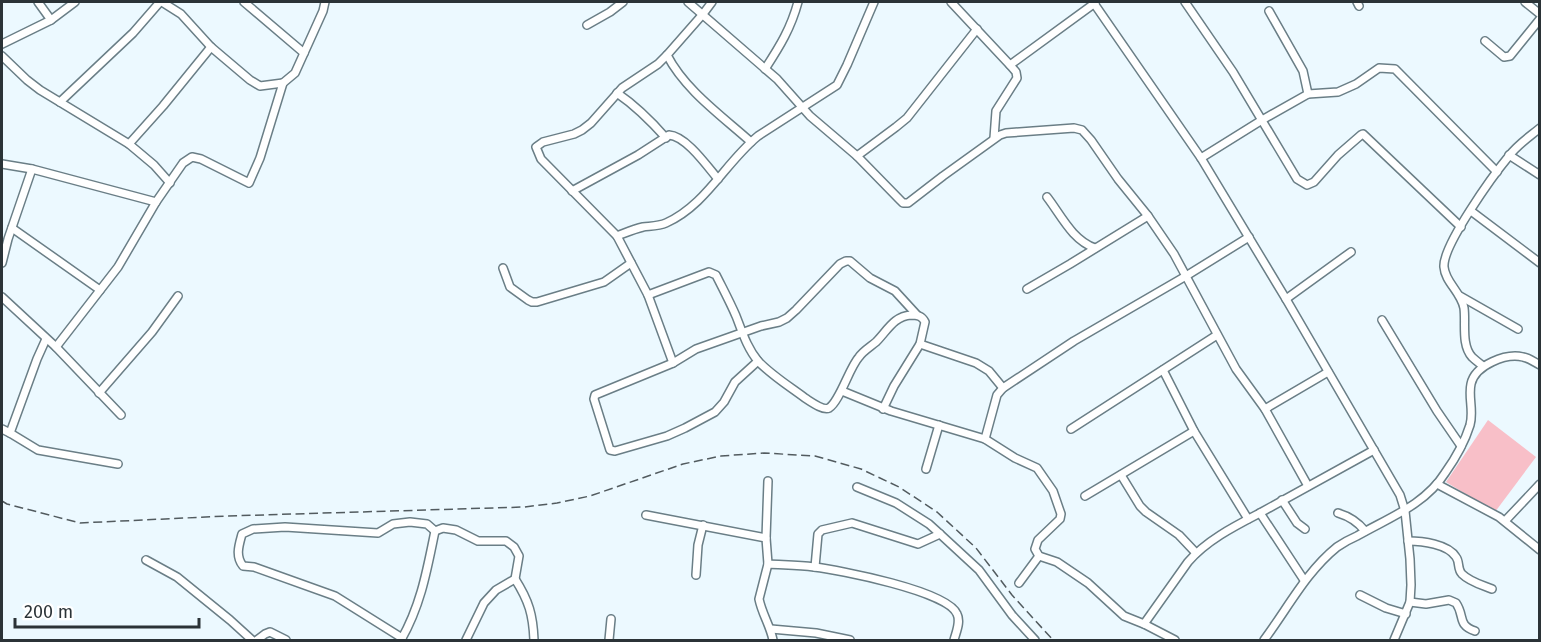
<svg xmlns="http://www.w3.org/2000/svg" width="1541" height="642" viewBox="0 0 1541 642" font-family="'Fira Sans',sans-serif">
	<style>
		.green { fill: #f8bfc8 }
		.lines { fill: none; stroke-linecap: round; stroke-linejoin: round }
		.minor-casing { stroke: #6a7e86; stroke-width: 10 }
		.minor { stroke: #fff; stroke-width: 7 }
		.rail { stroke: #525b5f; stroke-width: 1.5; stroke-dasharray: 9 4.5; stroke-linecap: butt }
	</style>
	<rect width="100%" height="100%" fill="#ecf9ff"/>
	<!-- green -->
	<path class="green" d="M1488,420l48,37 -41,55 -49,-30z"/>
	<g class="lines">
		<defs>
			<g id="minor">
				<path d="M38,2l13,18"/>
				<path d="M162,2l19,12 30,33 39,33 10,6 23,-3"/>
				<path d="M244,2l60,51"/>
				<path d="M688,2l89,77 33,37 47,40 39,-29 11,-9 70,-89"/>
				<path d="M951,2l59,63 6,7 1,6 -21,33 -2,27"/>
				<path d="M1093,2l108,156 85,141 114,196 5,16 5,48 1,26 -1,17 -16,38"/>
				<path d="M1185,2l48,70 64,107 10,6 7,-3 24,-27 23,-20 2,-1 98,93"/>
				<path d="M1357,2l2,4"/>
				<path d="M1525,2l15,12"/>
				<path d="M587,25l23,-13 13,-10"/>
				<path d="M1485,41l19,16 6,-1 30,-37"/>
				<path d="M2,44l49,-24 24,-18"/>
				<path d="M667,55c18,35 55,61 84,87"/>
				<path d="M2,56l25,24 13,10 89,54 25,21 16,18"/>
				<path d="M1010,65l85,-62"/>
				<path d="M765,69c15,-23 26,-41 33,-67"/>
				<path d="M617,93c19,13 34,28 49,45"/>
				<path d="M1308,94l30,-2 18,-8 23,-16 16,1 102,103"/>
				<path d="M60,102l73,-69 27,-31"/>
				<path d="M129,144l34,-38 48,-59"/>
				<path d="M1509,155l31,20"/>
				<path d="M857,156l42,43 4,4h5l35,-27 57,-41 6,-2 68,-5 8,2 9,10 27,39 30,37 26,38 62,115 29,40 43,77"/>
				<path d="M1201,158l61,-38 46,-26 -5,-23 -34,-60"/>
				<path d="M2,164l30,5 124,33"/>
				<path d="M572,191l66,-36 31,-20c17,1 38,31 49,44"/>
				<path d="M1047,197c14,18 25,43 48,51"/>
				<path d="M1471,211l69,52"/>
				<path d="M12,228l88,62"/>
				<path d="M617,236c8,-3 17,-7 26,-9 8,-1 16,-1 23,-4 40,-18 59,-60 92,-87l79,-51 10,-20 27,-63"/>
				<path d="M2,263l6,-24 24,-70"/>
				<path d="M503,268l7,19 18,13 4,2h5l67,-20 27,-19"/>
				<path d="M1027,289l43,-25 78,-48"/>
				<path d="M648,295l61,-23 7,3c7,14 14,27 20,41 6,15 11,32 22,45 13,14 31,25 47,37 5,3 18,13 24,10 11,-7 20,-40 30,-51 4,-6 11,-10 17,-15 11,-11 18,-26 35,-27 7,0 11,1 14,7l-5,22 -26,42 -11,23"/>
				<path d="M1460,296l58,33"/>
				<path d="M2,297l54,50 65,68"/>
				<path d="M1286,299l65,-47"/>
				<path d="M1382,320l55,91 24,35"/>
				<path d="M920,344l56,19 13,8 14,17"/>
				<path d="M56,347l62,-80 38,-65 27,-39 9,-6 9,2 48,24 11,-25 23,-75 12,-10 28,-62 2,-9"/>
				<path d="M758,361l-23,21 -11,20 -9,10 -30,16 -18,8 -52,15 -5,-1 -16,-51 1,-4 78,-32 23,-14 65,-23 18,-4 8,-4 9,-8 44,-46 6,-3h4l20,17 25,13 22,24"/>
				<path d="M673,363l-25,-68 -31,-59 -76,-77 -5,-12 7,-5 31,-8 8,-4 9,-7 31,-35 36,-24 9,-9 36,-41 9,-12"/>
				<path d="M1483,366c-4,-3 -8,-6 -11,-9 -11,-12 -6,-34 -8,-49 -3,-16 -19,-26 -20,-41 -2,-21 50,-93 65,-111 8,-11 20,-19 31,-28"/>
				<path d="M1163,370l31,61 54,88"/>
				<path d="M842,391l49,20 94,28 30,19 22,10 16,23 8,23 -1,5 -22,21 -3,9 4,7 18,6 31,21 36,33 20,8 31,16"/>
				<path d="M99,393l53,-61 26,-36"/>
				<path d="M1265,409l63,-37"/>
				<path d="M2,429l8,4 27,-74 9,-20"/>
				<path d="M1071,429l146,-94"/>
				<path d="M10,433l28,17 80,14"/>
				<path d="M985,439l12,-44 6,-7 71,-47 112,-65 63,-39"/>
				<path d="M926,469l13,-44"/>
				<path d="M1121,475l19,31 6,6 33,23 17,18"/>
				<path d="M1437,484l62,33 41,33"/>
				<path d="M857,487l39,16 33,21 11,10 39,36 33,45 23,25"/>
				<path d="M1085,496l109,-65"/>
				<path d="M1282,500l15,23 8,6"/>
				<path d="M1260,513l44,67"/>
				<path d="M1338,513c10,3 20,9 27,18"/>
				<path d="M646,515l120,23 2,26 -9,35c3,15 11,26 14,41"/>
				<path d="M1505,521l35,-37"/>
				<path d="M435,531l8,-3 13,2 22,11h28l8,6 5,9 -4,23"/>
				<path d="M766,538l2,-57"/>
				<path d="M1408,541c14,0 40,3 48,16 4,5 1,12 6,17 8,8 20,11 30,15"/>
				<path d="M146,560l31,17 53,43 22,20"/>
				<path d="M768,564c15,1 31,1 46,3 25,3 134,24 143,47 4,8 -1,18 -3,26"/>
				<path d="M815,567l3,-33 4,-4 30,-7 66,21 22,-10"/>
				<path d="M696,575l2,-30 5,-20"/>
				<path d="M1019,583l20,-27"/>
				<path d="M1360,595l26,13 20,6"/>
				<path d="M1410,602l16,2 23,-4 7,3c9,13 1,22 19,28"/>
				<path d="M1144,624l44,-62c19,-22 47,-36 72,-49 38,-21 76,-42 114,-63"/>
				<path d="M771,629l45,4 34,7"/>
				<path d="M402,638l-67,-42 -81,-29 -11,-1c-8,-10 -4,-21 -1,-32l11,-5 32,-2 93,6 15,-9 17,-2 17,2 8,7"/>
				<path d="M257,640l8,-6 5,-2 16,8"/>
				<path d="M401,640c20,-35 26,-70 34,-109"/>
				<path d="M466,640l18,-37 12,-13 19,-11c14,22 18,36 19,61"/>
				<path d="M609,640l2,-21"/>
				<path d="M1264,640c24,-32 42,-68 73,-93 6,-4 13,-8 20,-11 31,-18 68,-31 88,-63 10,-14 20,-32 25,-48 4,-14 -2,-28 1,-41 4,-19 35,-31 52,-27 6,1 11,5 17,8"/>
			</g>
		</defs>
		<!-- minor casing -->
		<use href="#minor" class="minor-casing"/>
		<!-- minor -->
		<use href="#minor" class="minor"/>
		<!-- rail -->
		<path class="rail" d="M2,501l5,3 73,19 147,-7 297,-9 33,-4 33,-7 93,-32 38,-8 43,-3 51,3 46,13 38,18 38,25 39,36 36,47 41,45"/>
	</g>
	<!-- border -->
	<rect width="1541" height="642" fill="none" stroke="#2b3337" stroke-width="6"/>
	<!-- scale -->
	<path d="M15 618v9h184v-9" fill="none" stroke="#2b3337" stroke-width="3"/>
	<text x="24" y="618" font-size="18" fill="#2b3337" stroke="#ffffff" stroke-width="4.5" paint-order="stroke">200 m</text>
</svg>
